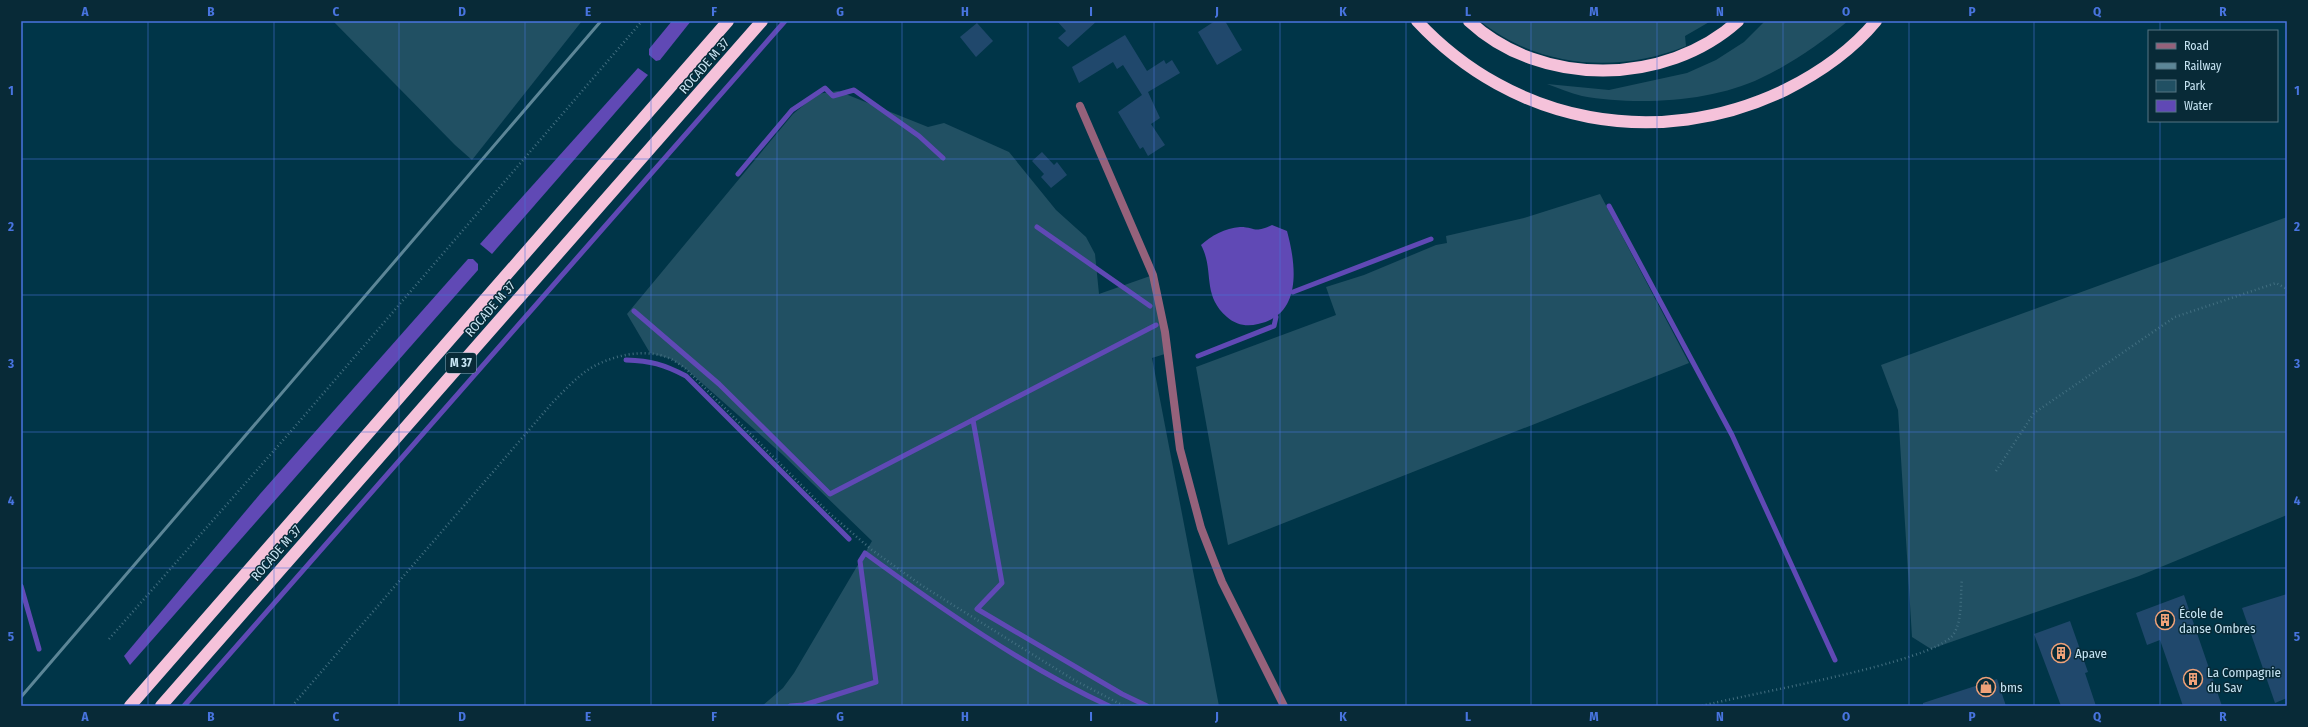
<svg xmlns="http://www.w3.org/2000/svg" width="2308" height="727" viewBox="0 0 2308 727" font-family="'Fira Sans Condensed',sans-serif">
	<style>
		.green { fill: #215063 }
		.water { fill: #6049b5 }
		.lines { fill: none; stroke-linecap: round; stroke-linejoin: round }
		.stream { stroke: #6049b5; stroke-width: 5 }
		.building { fill: #20486c }
		.path { stroke: #426f81; stroke-width: 2.5; stroke-dasharray: 1 3; stroke-linecap: butt }
		.street { stroke: #95627b; stroke-width: 8 }
		.highway { stroke: #f5c2da; stroke-width: 12 }
		.rail { stroke: #5c8697; stroke-width: 3 }
		.grid { fill: none; stroke: #4874df; stroke-width: 1; stroke-opacity: 0.55 }
		.labels { text-anchor: middle; dominant-baseline: central; stroke-width: 3; stroke-linejoin: round; paint-order: stroke }
		.shield { fill: #082a37; stroke: #8eadbb; stroke-width: 1 }
		.shield-label { font-size: 12px; font-weight: bold; fill: #c7e5f4 }
		.street-label { font-size: 13px; fill: #c7e5f4; stroke: #082a37 }
		.poi-label { font-size: 13px; fill: #c7e5f4; stroke: #082a37; text-anchor: start }
		.neatline { fill: none; stroke: #4874df; stroke-width: 1.5 }
		.grid-label { font-size: 13px; text-anchor: middle; font-weight: bold; fill: #4874df }
	</style>
	<rect width="100%" height="100%" fill="#003548"/>
	<!-- green -->
	<g class="green">
		<path d="M333,21h249l-110,139 -17,-15z"/>
		<path d="M1480,21h231l-26,15 1,10c-68,28 -147,22 -206,-25z"/>
		<path d="M1765,21h83c-27,22 -55,42 -87,57 -49,24 -125,28 -179,18 -12,-3 -23,-8 -35,-12l62,6 78,-17 29,-13 28,-18z"/>
		<path d="M838,91l90,36 16,-4 65,29 47,58 30,27 9,17 4,40 54,-19 15,78 -16,5 67,348h-457l21,-18 11,-15 78,-132 -90,-87 -96,-85 -15,-10 -21,-6 -23,-39 166,-200 24,-20z"/>
		<path d="M1600,194l89,169 -461,182 -32,-178 140,-52 -10,-28 38,-12 72,-30 11,-2 -1,-7 78,-18z"/>
		<path d="M2287,217v298l-148,61 -208,73 -19,-12 -14,-227 -17,-45z"/>
	</g>
	<!-- water -->
	<g class="water">
		<path d="M672,21h19l-31,39 -4,1 -7,-6v-6z"/>
		<path d="M638,68l10,7 -156,179 -12,-10z"/>
		<path d="M1272,225l15,6c9,33 16,84 -29,93 -11,3 -22,1 -31,-7 -26,-23 -12,-46 -26,-72 10,-9 24,-17 39,-18 16,0 13,7 32,-2z"/>
		<path d="M468,259h5l5,5v6l-348,395 -6,-9 136,-162z"/>
	</g>
	<g class="lines">
		<!-- stream -->
		<g class="stream">
			<path d="M738,174l54,-64 33,-22 8,8 21,-6 65,46 24,22"/>
			<path d="M1609,206l123,229 103,225"/>
			<path d="M1037,227l113,79"/>
			<path d="M1293,292l138,-53"/>
			<path d="M634,311l85,73 111,110 326,-169"/>
			<path d="M1198,356l76,-30 2,-9"/>
			<path d="M626,360c25,1 37,4 60,16l163,163"/>
			<path d="M973,420l29,163 -25,26 145,85 25,12"/>
			<path d="M21,586l18,63"/>
			<path d="M184,706l601,-685"/>
			<path d="M790,706l14,-1 72,-23 -16,-121 5,-8c75,55 160,114 244,153"/>
		</g>
	</g>
	<!-- building -->
	<g class="building">
		<path d="M1057,21h40l-29,26 -10,-9 8,-7z"/>
		<path d="M1215,21h10l17,29 -25,15 -19,-33z"/>
		<path d="M977,23l16,18 -17,16 -16,-20z"/>
		<path d="M1125,35l22,36 17,-11 2,4 6,-4 8,13 -32,19 12,26 -9,6 14,21 -17,11 -5,-9 -3,2 -22,-37 24,-17 -19,-30 -6,4 -4,-7 -34,21 -7,-16z"/>
		<path d="M1042,152l12,13 3,-3 10,13 -16,13 -10,-11 3,-3 -12,-13z"/>
		<path d="M2287,594v104l-12,5 -33,-95z"/>
		<path d="M2184,595l15,44 23,67h-39l-23,-66 -13,5 -11,-32z"/>
		<path d="M2070,621l18,51 -3,1 11,33h-35l-27,-72z"/>
		<path d="M1997,679l9,27h-83v-3z"/>
	</g>
	<g class="lines">
		<!-- path -->
		<g class="path">
			<path d="M1996,471l38,-58 141,-96 101,-34 11,6"/>
			<path d="M109,639l183,-209 350,-409"/>
			<path d="M292,706l261,-304c9,-9 18,-19 28,-27 19,-16 54,-26 78,-20 11,2 19,8 27,14l143,144 43,37 49,35 93,58 60,37 50,26"/>
			<path d="M1702,706c44,-12 230,-43 251,-71 10,-14 7,-40 9,-56"/>
		</g>
		<!-- street -->
		<path class="street" d="M1080,106l73,169 12,57 15,117 21,79 21,54 62,124"/>
		<!-- highway -->
		<g class="highway">
			<path d="M1417,21c96,103 241,130 368,69 34,-17 67,-40 91,-69"/>
			<path d="M1469,21c72,67 197,65 269,0"/>
			<path d="M130,706l598,-685"/>
			<path d="M161,706l601,-685"/>
		</g>
		<!-- rail -->
		<path class="rail" d="M21,697l580,-676"/>
	</g>
	<!-- grid -->
	<path class="grid" d="M148,21v685M274,21v685M399,21v685M525,21v685M651,21v685M777,21v685M902,21v685M1028,21v685M1154,21v685M1280,21v685M1406,21v685M1531,21v685M1657,21v685M1783,21v685M1909,21v685M2034,21v685M2160,21v10M2160,121v585M21,159h2266M21,295h2266M21,432h2266M21,568h2266"/>
	<!-- icons -->
	<defs>
		<symbol id="building-ring" viewBox="-11 -11 22 22"><circle r="9.5" fill="#082a37" stroke="#f0a279" stroke-width="1.5"/><path d="M-4-6H4V6H1V3H-1V6H-4ZM-2.5-4.3h1.7v1.8h-1.7ZM.8-4.3h1.7v1.8H.8ZM-2.5-1h1.7V.8h-1.7ZM.8-1h1.7V.8H.8Z" fill="#f0a279"/></symbol>
		<symbol id="shop-ring" viewBox="-11 -11 22 22"><circle r="9.5" fill="#082a37" stroke="#f0a279" stroke-width="1.5"/><path d="M-5-2.5h2.3a2.7 3.5 0 0 1 5.4 0H5L5.5 6h-11ZM-1.5-2.5h3a1.5 2.3 0 0 0-3 0Z" fill="#f0a279"/></symbol>
	</defs>
	<g fill-rule="evenodd">
		<use href="#building-ring" x="2154" y="609" width="22" height="22"/>
		<use href="#building-ring" x="2050" y="642" width="22" height="22"/>
		<use href="#building-ring" x="2182" y="668" width="22" height="22"/>
		<use href="#shop-ring" x="1975" y="676" width="22" height="22"/>
	</g>
	<g class="labels">
		<!-- shield labels -->
		<rect class="shield" x="446" y="353" width="30" height="20" rx="3"/>
		<g class="shield-label">
			<text x="461" y="363">M 37</text>
		</g>
		<!-- street labels -->
		<g class="street-label">
			<text transform="translate(704 66) rotate(-49)">ROCADE M 37</text>
			<text transform="translate(490 309) rotate(-49)">ROCADE M 37</text>
			<text transform="translate(276 553) rotate(-49)">ROCADE M 37</text>
		</g>
		<!-- poi labels -->
		<g class="poi-label">
			<text x="2179" y="613">École de<tspan x="2179" dy="15">danse Ombres</tspan></text>
			<text x="2075" y="653">Apave</text>
			<text x="2207" y="672">La Compagnie<tspan x="2207" dy="15">du Sav</tspan></text>
			<text x="2000" y="687">bms</text>
		</g>
	</g>
	<!-- border -->
	<rect width="2308" height="727" fill="none" stroke="#082a37" stroke-width="44"/>
	<!-- legend -->
	<rect x="2148" y="30" width="130" height="92" fill="#082a37" stroke="#547583"/>
	<rect x="2156" y="43" width="20" height="6" fill="#95627b" stroke="#547583"/>
	<text x="2184" y="50" font-size="12" fill="#c7e5f4">Road</text>
	<rect x="2156" y="63" width="20" height="6" fill="#5c8697" stroke="#547583"/>
	<text x="2184" y="70" font-size="12" fill="#c7e5f4">Railway</text>
	<rect x="2156" y="80" width="20" height="12" fill="#215063" stroke="#547583"/>
	<text x="2184" y="90" font-size="12" fill="#c7e5f4">Park</text>
	<rect x="2156" y="100" width="20" height="12" fill="#6049b5" stroke="#547583"/>
	<text x="2184" y="110" font-size="12" fill="#c7e5f4">Water</text>
	<rect x="22" y="22" width="2264" height="683" class="neatline"/>
	<g class="grid-label">
		<text x="85" y="16">A</text>
		<text x="211" y="16">B</text>
		<text x="336" y="16">C</text>
		<text x="462" y="16">D</text>
		<text x="588" y="16">E</text>
		<text x="714" y="16">F</text>
		<text x="840" y="16">G</text>
		<text x="965" y="16">H</text>
		<text x="1091" y="16">I</text>
		<text x="1217" y="16">J</text>
		<text x="1343" y="16">K</text>
		<text x="1468" y="16">L</text>
		<text x="1594" y="16">M</text>
		<text x="1720" y="16">N</text>
		<text x="1846" y="16">O</text>
		<text x="1972" y="16">P</text>
		<text x="2097" y="16">Q</text>
		<text x="2223" y="16">R</text>
		<text x="11" y="95">1</text>
		<text x="2297" y="95">1</text>
		<text x="11" y="231">2</text>
		<text x="2297" y="231">2</text>
		<text x="11" y="368">3</text>
		<text x="2297" y="368">3</text>
		<text x="11" y="505">4</text>
		<text x="2297" y="505">4</text>
		<text x="11" y="641">5</text>
		<text x="2297" y="641">5</text>
		<text x="85" y="721">A</text>
		<text x="211" y="721">B</text>
		<text x="336" y="721">C</text>
		<text x="462" y="721">D</text>
		<text x="588" y="721">E</text>
		<text x="714" y="721">F</text>
		<text x="840" y="721">G</text>
		<text x="965" y="721">H</text>
		<text x="1091" y="721">I</text>
		<text x="1217" y="721">J</text>
		<text x="1343" y="721">K</text>
		<text x="1468" y="721">L</text>
		<text x="1594" y="721">M</text>
		<text x="1720" y="721">N</text>
		<text x="1846" y="721">O</text>
		<text x="1972" y="721">P</text>
		<text x="2097" y="721">Q</text>
		<text x="2223" y="721">R</text>
	</g>
</svg>
